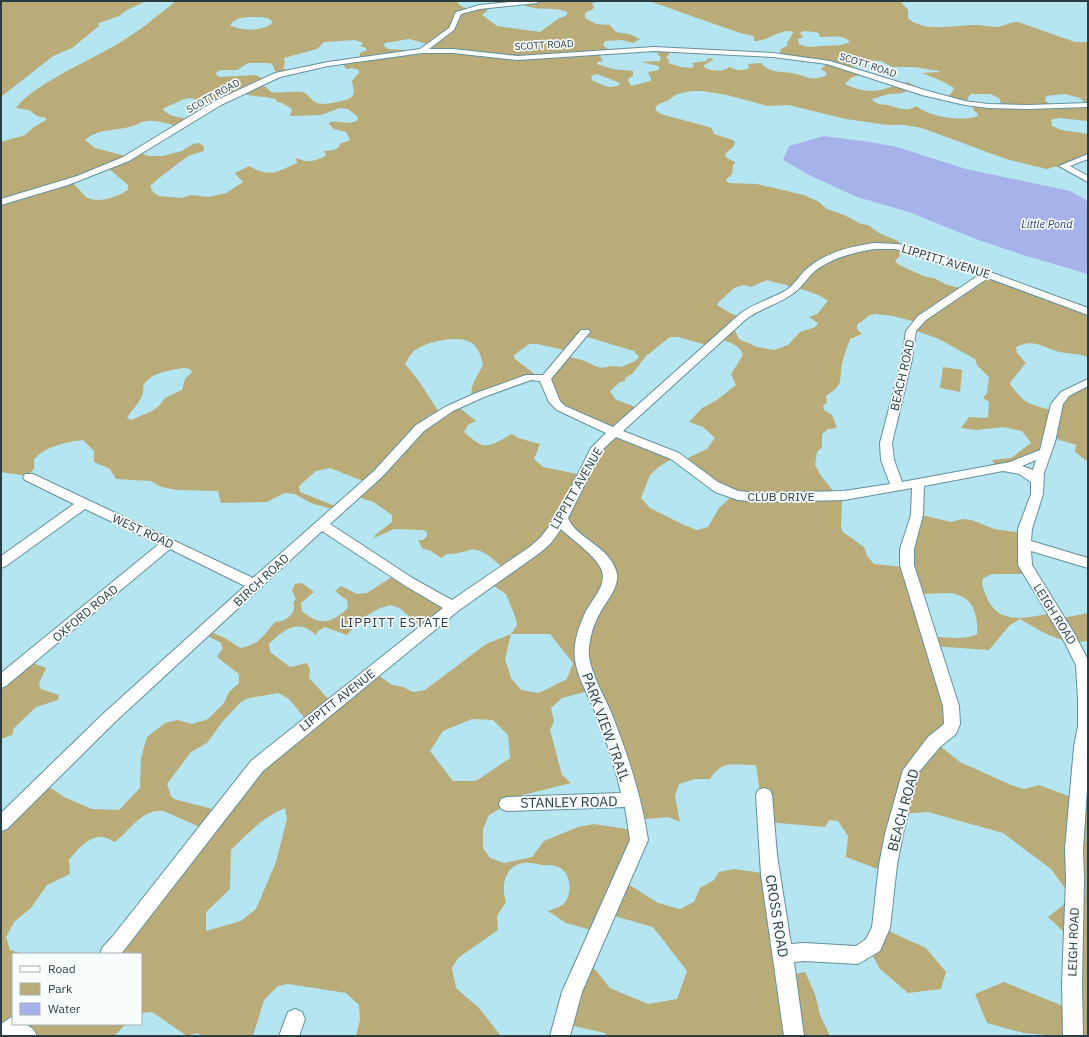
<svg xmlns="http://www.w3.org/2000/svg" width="1089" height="1037" viewBox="0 0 1089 1037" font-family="'IBM Plex Sans',sans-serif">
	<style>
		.green { fill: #baac79; fill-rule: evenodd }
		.water { fill: #a6b2ea }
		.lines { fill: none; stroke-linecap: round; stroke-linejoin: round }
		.minor-casing { stroke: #63909b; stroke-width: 2 }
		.minor { fill: #fff; fill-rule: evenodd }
		.labels { text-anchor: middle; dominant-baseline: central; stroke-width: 3.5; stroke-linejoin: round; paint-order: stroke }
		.far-street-label { font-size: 10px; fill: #2a3d42; stroke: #f8fdfe }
		.far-water-label { font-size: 11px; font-style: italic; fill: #353e80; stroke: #f8fdfe }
		.street-label { font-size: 12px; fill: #2a3d42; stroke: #f8fdfe }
		.neighbourhood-label { font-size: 13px; letter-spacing: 1px; fill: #2a3d42; stroke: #f8fdfe }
		.near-street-label { font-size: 14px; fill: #2a3d42; stroke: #f8fdfe }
	</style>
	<rect width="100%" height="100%" fill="#b5e5f0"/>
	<!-- green -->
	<g class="green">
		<path d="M1,1h145l-19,9 -8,6 -20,7 -1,2h2l-28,23 -19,8 -52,41z"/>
		<path d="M176,1h280c8,10 17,8 28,6l4,3 -6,5 15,11 43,6 18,-13 9,-4v-3c-12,-6 -38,0 -45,-9l-25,2 -2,-4h107l-10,2 2,4 -1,2 -8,4v5l11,6 14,1 6,7 13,2 11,5 -7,4 -11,-3 -17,1 -2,4 7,6 -11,3 4,7 -6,1v2l16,5 20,2v5l-4,2 -1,2 3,6 19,-5 1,-2 -3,-7 11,-2v-4l-18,-4 19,-1 1,-4 -3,-2v-5h12l-1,5 -3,2 3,3 -1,3 13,4 11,1 2,-3 -2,-2 14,-2 2,-3 6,1 -11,7c6,6 20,6 27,1 6,4 13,4 19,1l-1,-4 13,-1c8,10 19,8 30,10 14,2 19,9 34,3l2,-3 -6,-4 6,-6 -20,-4 -4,4 -9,-6 -15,-3 2,-5 6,-3v-3l6,-10 -2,-2c-14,-1 -21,10 -37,10v-5l-14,-3 -91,-32h251l8,9v8c15,15 48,7 67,7 7,0 15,2 22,2 7,-1 13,-5 21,-5l57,20h13v79l-29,-3 -8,2 1,6 9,4 27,4v22l-26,11h-8l-7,2 -41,-10 -84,-31 -17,-3h-18l-41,-6 -58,-14 -20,1 -41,-11 -24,-4h-11l-15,3 -8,6 -12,5 -2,5 6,4 48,13 3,2 2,5 19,6 2,2 -1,4 -9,8 2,4 8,4 -2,3 -1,9 -6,6 2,3 29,1 47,11 15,7 8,7 17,6 17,9 7,1 11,8 19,8 4,7 -2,1 -1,8 -4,4 4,4 27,12 8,1 11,6 14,4 27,-13 102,36v46c-10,-4 -21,-3 -32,-6 -16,-5 -22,-12 -40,-4l1,6 9,10 -15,18 -1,3c16,21 17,19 41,26l7,-9 30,-18v79l-13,-10 1,-7 -26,-8c-15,26 -28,25 -55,28l-3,-5 19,-2 20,-15 -9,-12 -19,-4 -27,3 -15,-2 8,-11 15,1 4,-1 1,-15 -6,-4 4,-5 2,-16 -12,-12 -2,-6 -36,-20 -25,-9 2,-8 -23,-6 -17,-2 -6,1 -13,10v4l5,5 -12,5c-3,8 -6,17 -8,25 -3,19 2,20 -16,32l1,6 -4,4 1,4 8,5 5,13 -9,1 -6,5v13l-5,5 -2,13 6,11 17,21 4,1 -1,30 2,4 21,15 3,9 7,8 30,3 13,-53 34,8 11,-3 10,1 22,9 28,4 5,41h-34l-10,4c-2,8 1,13 4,20 12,27 38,20 61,16l9,5 31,-6v28c-28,4 -45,-9 -68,-22l-10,6 -21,25 -58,-4 18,75 -14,21 25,20 51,23 13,4 15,-4 32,12 17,-25v264h-30l-34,-3 -37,-10 -12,-29 29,-12 59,24 7,-68 -22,-21 24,-19 -21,-29 -48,-36 -75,-21 -27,2 -15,58 -40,-15 2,-21 -10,-15 -9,-1 -4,7 -59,-5 -2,-3 -8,-54c-22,0 -34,-6 -46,14h-15l-16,5 -4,12 5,26 -12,-5 -32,3 -44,-130 -30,8 -11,10 3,13 -4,9 12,45 9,8 -48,12 -34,20 -6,14v19l7,10 14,5 28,-6 12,-16 34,-14 16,-3 40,6 -12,50 36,23 22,6 14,-7 6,-14 14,-8 5,-8 15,-3 36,5 25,100 10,-2 10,22 5,21 10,21h-223l-2,-3 -40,-9 23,-63 22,27 38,16 29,-5 10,-28 -34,-44 -46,-13 -16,16 -25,-7 -18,-12c4,-2 10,-3 14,-6 10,-7 10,-28 0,-36 -5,-4 -14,-4 -20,-4 -6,-1 -13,-3 -19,-2 -19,3 -22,24 -17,39l-9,14 1,14 -40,28 -6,10 4,20 23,20 22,28h-145l4,-16 -1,-15 -13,-12 -58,-9 -10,2 -14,14 -11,36h-50l-6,-3 -10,3 -35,-24 -11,1v-59h-34l95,-126 -38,-17c-23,-2 -33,19 -49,31 -4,-2 -9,-5 -13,-5 -12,-2 -26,14 -33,23l1,14 -23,11 -16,23 -17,14 -8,15 4,13 13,4h-10v70h113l-12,12h-113v-214l40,-41 23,16 28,12 27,1 21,-22 1,-30 6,-21 18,-14 13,-3 14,4 16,-5 16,-16 5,-11 10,-9v-9l-22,-17 6,-9 -3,-6 -20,-9 2,-5 23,10 15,10c19,-3 23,-12 35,-26 9,0 23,-8 18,-19l3,-4 -4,-9 3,-6 7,-1 12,9 -13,11 1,8c18,15 29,13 46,-3l-1,-8 -12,-9 6,-5 16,8 10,-1 28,-18 53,34 -25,20 -22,-20 -10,-4 -11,3 -19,11 -14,16 -22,-8 -7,4 -2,4c-18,-17 -32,-6 -47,9l1,8 20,15 17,-4 3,6 -1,9 22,24 43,-30 18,13 11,2 10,5 12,-2 61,-46 25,-10 6,-9 -2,-9 -9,-22 -18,-12 16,-13c-11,-9 -23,-24 -38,-18 -8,2 -11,3 -19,3l-6,4 -10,-7 -9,-3 -4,-8h5l4,-4v-4l-4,-2 -29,-1 -20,9 1,-3 17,-13v-7l-20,-14 -6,-1 -14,-7 11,-12 -33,-13 -14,3 -17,15 1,6 35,14 -3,3 -21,-6 -16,-9 -11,-1 -17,9 -46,1 -3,-12 -40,-1 -17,-3 -10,-6 -35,-2 -6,-10 -16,-7v-11l-11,-11c-18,2 -36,6 -49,19v10l-7,7 -26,-4v-330l24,-7 9,-8 12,-7v-2l-9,-2 -8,-6 -13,-2c18,-24 71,-46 98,-62 23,-13 42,-29 62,-45zM260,17l8,1 5,4c-8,10 -34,9 -43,3 6,-9 20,-8 30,-8zM803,31l13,1 3,1 1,4c10,0 23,-3 30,5 -11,5 -18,3 -29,4 -8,1 -13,2 -22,-2l-1,-5 5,-2 -3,-4zM409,39l22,6 -7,9 -16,1 -3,-5 -17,-1 -5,-4 2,-2zM355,40l6,2 2,2 -3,2 6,2 1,2 -7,3v3l2,4 -20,3 4,6 7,-1 6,2v3l-7,8c1,8 5,13 -3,18 -10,2 -25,8 -34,3 -5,-3 -7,-8 -12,-10 -8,-2 -23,2 -32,0l-5,-5 -12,-3 10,-5 -9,-4 -35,2 -5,-3 5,-4h17l11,-7h20l4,1 3,7 5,3 8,-3 -5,-3 2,-5 -1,-5 33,-9 7,-7zM863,60l18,1 11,6h22l24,4 2,1 -18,1 20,8 12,7 -1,3 -7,8 22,4v-6l3,-3h19l9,4 3,8 -28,-1 -1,5 4,3 1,3c-17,6 -48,1 -62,-10 -10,7 -19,1 -29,-1 -6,-1 -11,0 -15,-6l17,-5 14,-1 12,-7 -7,-4c-26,7 -36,15 -63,2l7,-7 14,-3 -16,-6 5,-2 2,-5zM597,74l23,9 -1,2c-10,5 -18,-1 -27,-5l-1,-4zM237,93c13,3 26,3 39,6l1,3 5,1 10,6 -2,7 31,-1 19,-7 8,1 9,7 1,3c-6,8 -19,1 -28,3l-1,2 5,5 12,3 4,8 -10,4 -1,3 -5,3 -10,1 2,4c-9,7 -20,8 -30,3l1,5c-21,9 -26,15 -48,3l-14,7 8,9 -17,11 -17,4 -18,-2 -9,3 -23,-2 -6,-4 -3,-6 9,-8 29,-22 16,-5v-4l-4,-4 -7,1 -11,7 -19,5h-14l-12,-4 -11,4 -31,-8 -10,-8c13,-12 33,-9 48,-14 6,-2 9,-5 15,-5 10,-1 21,4 31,5l12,-7c-9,-1 -21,-2 -28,-9l1,-2 20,-9 6,-1 25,6zM1065,94l15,4 7,7 -36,1 -6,-6 1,-4zM108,168l20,17v5c-10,7 -31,14 -42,7 -5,-5 -10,-11 -15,-16zM767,280c16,5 50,11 61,21l-11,13 -8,3 9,6 -3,4 -15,5 -12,13 -14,5 -17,-3 -18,-8 -7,-15 8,-7 -10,-4 -13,-8 2,-3 15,-14 10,-3 7,2zM584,336l50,15 5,6 -4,4 -14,6 -10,-1 -9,2 -7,-2 -10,-5 -19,-5 -19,30 5,19 15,10 46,17 -31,43 -39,-8 -9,-8 6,-15 -22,-6 -6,-4c-24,13 -26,18 -48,-2l4,-7 8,-4 -20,-16 -17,7 -21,-32 -13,-16c2,-3 4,-8 7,-11 11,-11 47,-19 60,-10 7,5 9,14 11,22 -5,11 -14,20 -11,33l57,-20h11l-25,-19 -1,-4 15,-11h9l30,7zM670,337h8l28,8 11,-7c10,4 22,5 26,17l-12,19 5,11 -19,15 -15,8 -13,14 14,5 12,11 -8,11 -19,9 -2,3 45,36 -12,11 -11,19 -11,3 -13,-5 -34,-17 -9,-10 9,-23 10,-9 17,-10 -62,-25 25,-22 -25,-10 -5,-8 10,-9 5,-1v-3l7,-4 14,-18zM183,368l7,1 2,3 -7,7 -3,11 -17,8 -6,8 -7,5 -21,9 -4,-2c5,-9 19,-21 16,-32 8,-14 25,-15 40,-18zM951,593c4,1 9,2 12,4 13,7 15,25 14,37 -15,7 -32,3 -47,2l-13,-42zM511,634h39l23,29 -6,16 -28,14 -18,-3 -10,-12 -6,-19zM279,693l11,7 16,20 -90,90 -42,-11 -3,-3 -4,-12 24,-32 16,-9 16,-22 18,-19 8,-4zM472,719l21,1 15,15 2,23 -34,23h-23l-23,-30 13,-20zM285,808l2,11 -11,43 -20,47 -15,12 -35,10v-19l24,-23 1,-39c16,-16 32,-33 54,-42z"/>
		<path d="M943,367l19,3 -2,22 -20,-4z"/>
		<path d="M30,662l16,6 -7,15 2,6 18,6 -1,5 -22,7 -22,21 -2,7 -11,4v-55z"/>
		<path d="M882,928l44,20 20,24 -5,17 -33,4 -28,-24 -11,-20z"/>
	</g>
	<!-- water -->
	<path class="water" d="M824,136l46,6 27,5 69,22 104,22 18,10v73l-68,-20 -44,-15 -67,-27 -52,-15 -48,-22 -26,-15 6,-14z"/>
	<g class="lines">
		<defs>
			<g id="minor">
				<path d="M519,1h21l-3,2 -57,6 -19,5 -7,16 -25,19h24l65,7 136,-9 119,6 57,8 98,30 37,10 23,3 41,1 59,-2v4l-59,2 -41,-1 -23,-3 -43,-10 -95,-31 -54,-7 -119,-6 -136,9 -65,-7h-31l-94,13 -48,11 -59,28 -92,56 -61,24 -67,20v-6l76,-23 46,-19 92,-56 60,-28 53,-11 92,-13 29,-21 7,-16 24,-7z"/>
				<path d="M1088,154v5l-18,7 18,10v6l-29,-16z"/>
				<path d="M875,243l24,1 91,28 98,36v7l-100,-37 -62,42 -10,11 -4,28 -20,84 2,17 8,22 108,-20 30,-12 11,-46 10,-12 27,-13v7l-19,10 -6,8 -8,38 -11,31 -1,21 -11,35 -1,12 57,17v10l-57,-17 1,14 42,68 14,27v115l-5,74 1,30 -2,104 1,53h-20l-1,-53 4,-104 -1,-30 9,-102 4,-21v-27l-2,-34 -13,-26 -45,-74v-36l13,-35v-12l-12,-8 -16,-3 -79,15 -1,29 -9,34v16l45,141 1,18 -4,10 -16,13 -22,26 -15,61 -6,31 -7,63 -10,23 -22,13 -54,-3 -10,1 10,74h-20l-23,-161 -5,-80 2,-5 6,-2 6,2 2,5 5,60 14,89 13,-1 52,3 10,-7 6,-12 7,-62 6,-31 18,-64 25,-33 16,-13 -1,-18 -43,-141v-16l11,-34 1,-27 -68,12 -85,2 -21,-2 -23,-8 -44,-33 -55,-22 -14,13 -34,68c7,20 44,29 49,56 2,14 -11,27 -17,39 -7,12 -12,29 -11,43 3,21 14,37 22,56 16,41 31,85 37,128l-66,152 -12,44h-20l12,-44 68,-152 -5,-33 -118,4 -6,-2 -2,-5 2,-5 6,-2 114,-4c-6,-27 -15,-55 -26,-81 -8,-21 -23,-42 -20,-66 1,-12 6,-24 11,-35 6,-11 17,-22 17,-35 0,-16 -31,-36 -42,-47l-10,14 -10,9 -83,59 -195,160 -142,183h-21l2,-6 11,-12 138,-175 192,-153 -39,-23 -82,-54 -206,190 -109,108 -6,2v-18l103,-100 141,-127 -75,-37 -164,137 -5,2v-15l158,-129 -74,-35 -79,57 -5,2v-12l73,-52 -49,-24 -2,-3 2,-3h8l220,104 121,-107 42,-46 29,-18 31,-14 50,-18h17l38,-45h8l1,2 -39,47 9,22 5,5 48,21 128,-114c13,-9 29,-14 44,-22 10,-6 15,-17 24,-24 18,-15 43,-21 66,-24zM875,249h20l84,26 -61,41 -12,15 -4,28 -22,84 1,17 9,24 -46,7 -85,2 -21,-2 -20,-9 -39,-29 -56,-22 122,-111c14,-11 31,-15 46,-25 10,-6 15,-16 24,-24 17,-13 39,-19 60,-22zM531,380l9,1 9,21 8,8 49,23 -15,15 -34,68 -16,21 -10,9 -79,54 -38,-21 -84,-55 52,-47 42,-46 29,-20 31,-14zM1036,460l-3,10 -11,-4z"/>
				<path d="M295,1009l7,3 3,7 -6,17h-20l9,-24z"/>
				<path d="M13,1016v8c12,0 19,0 24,12h-36v-12z"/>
			</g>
		</defs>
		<!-- minor casing -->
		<use href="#minor" class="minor-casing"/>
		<!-- minor -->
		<use href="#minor" class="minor"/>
	</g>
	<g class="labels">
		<!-- far-street labels -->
		<g class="far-street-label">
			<text transform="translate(544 45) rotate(-3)">SCOTT ROAD</text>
			<text transform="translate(868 65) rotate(18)">SCOTT ROAD</text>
			<text transform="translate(213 96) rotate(-29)">SCOTT ROAD</text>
		</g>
		<!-- far-water labels -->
		<g class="far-water-label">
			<text x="1047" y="224">Little Pond</text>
		</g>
		<!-- street labels -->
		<g class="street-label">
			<text transform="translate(946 261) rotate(17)">LIPPITT AVENUE</text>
			<text transform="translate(902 375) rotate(-77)">BEACH ROAD</text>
			<text transform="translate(576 488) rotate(-60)">LIPPITT AVENUE</text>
			<text x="781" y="496">CLUB DRIVE</text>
			<text transform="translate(143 531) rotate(25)">WEST ROAD</text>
			<text transform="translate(261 580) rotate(-43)">BIRCH ROAD</text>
			<text transform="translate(85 613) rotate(-40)">OXFORD ROAD</text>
			<text transform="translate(1055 614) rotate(58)">LEIGH ROAD</text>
			<text transform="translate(337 700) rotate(-38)">LIPPITT AVENUE</text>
			<text transform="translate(1073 942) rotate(-88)">LEIGH ROAD</text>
		</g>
		<!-- neighbourhood labels -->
		<g class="neighbourhood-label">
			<text x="395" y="622">LIPPITT ESTATE</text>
		</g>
		<!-- near-street labels -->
		<g class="near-street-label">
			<text transform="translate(606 727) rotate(70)">PARK VIEW TRAIL</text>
			<text transform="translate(569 802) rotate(-1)">STANLEY ROAD</text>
			<text transform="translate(903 810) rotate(-75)">BEACH ROAD</text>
			<text transform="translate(777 916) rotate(81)">CROSS ROAD</text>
		</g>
	</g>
	<!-- border -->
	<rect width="1089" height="1037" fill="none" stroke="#2a3d42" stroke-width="4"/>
	<!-- legend -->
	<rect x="12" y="953" width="130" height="72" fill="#f8fdfe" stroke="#a6b0b3"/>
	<rect x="20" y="966" width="20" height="6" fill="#ffffff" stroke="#a6b0b3"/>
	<text x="48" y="973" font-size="12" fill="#2a3d42">Road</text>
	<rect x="20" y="983" width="20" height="12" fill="#baac79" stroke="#a6b0b3"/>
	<text x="48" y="993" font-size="12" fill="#2a3d42">Park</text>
	<rect x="20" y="1003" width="20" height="12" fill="#a6b2ea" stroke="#a6b0b3"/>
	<text x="48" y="1013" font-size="12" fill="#2a3d42">Water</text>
</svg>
